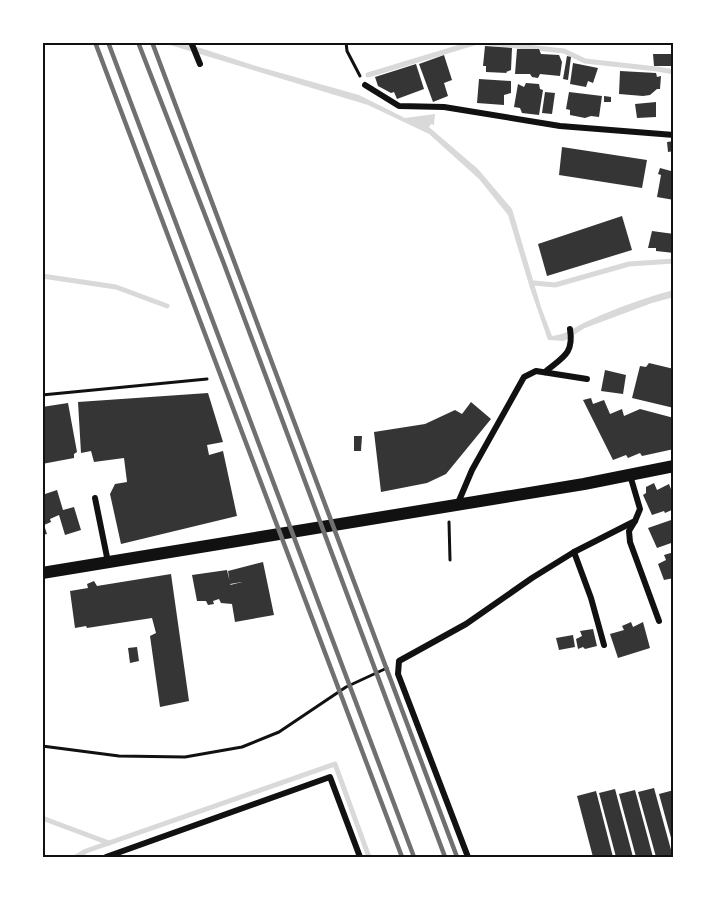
<svg xmlns="http://www.w3.org/2000/svg" width="716" height="899" viewBox="0 0 716 899" font-family="'Sofia Sans Condensed',sans-serif">
	<style>
		.water { fill: #d9d9d9 }
		.lines { fill: none; stroke-linecap: round; stroke-linejoin: round }
		.stream { stroke: #d9d9d9; stroke-width: 5 }
		.building { fill: #353535 }
		.path { stroke: #111; stroke-width: 3 }
		.minor { stroke: #111; stroke-width: 6 }
		.primary { stroke: #111; stroke-width: 12 }
		.rail { stroke: #707070; stroke-width: 4.5 }
		.neatline { fill: none; stroke: #111; stroke-width: 2 }
	</style>
	<rect width="100%" height="100%" fill="#fff"/>
	<!-- water -->
	<path class="water" d="M151,42h31l74,24 103,29 46,23 30,-4 -1,11 -3,-1 -2,3 49,42 34,40 29,98 11,29c17,-2 23,-10 38,-16 27,-12 56,-23 84,-30v7l-22,6 -67,25 -21,13 -16,-1 -18,-52 -22,-73 -29,-36 -50,-45 -61,-29 -198,-60z"/>
	<g class="lines">
		<!-- stream -->
		<g class="stream">
			<path d="M479,42l85,9 21,10 72,8 17,3"/>
			<path d="M368,75l109,-33"/>
			<path d="M42,276l74,11 51,19"/>
			<path d="M534,283l21,2 74,-21 45,-3"/>
			<path d="M42,818l67,25"/>
			<path d="M76,857l10,-6 249,-87 34,93"/>
		</g>
	</g>
	<!-- building -->
	<g class="building">
		<path d="M485,46l27,2 -1,22 -5,2 1,1 -21,-1v-6h-3z"/>
		<path d="M517,49h22l2,5 18,1 3,7 -2,14 -20,-2 -2,4 -6,-1 -2,-3h-15z"/>
		<path d="M653,54h21v12h-20z"/>
		<path d="M444,55l8,25 -8,3 4,13 -15,6 -14,-38z"/>
		<path d="M567,56l4,1 -3,23 -5,-1z"/>
		<path d="M573,63l25,5 -5,15 -5,-2 -2,6 -16,-3z"/>
		<path d="M416,64l8,25 -27,10 -3,-7 -3,1 -13,-7 -3,-9z"/>
		<path d="M620,71l36,2 1,4 4,-1 -1,13h-3l-7,6 -7,1 -24,-2z"/>
		<path d="M479,79l32,2v12l-7,2v10l-27,-2z"/>
		<path d="M526,83l13,1 1,5 3,1 -4,25 -17,-2 -2,-5 -6,-1 4,-23 6,3z"/>
		<path d="M545,92l10,1 -3,21 -10,-1z"/>
		<path d="M569,92l33,4 -3,21 -8,-1 -6,2 -15,-3v-5l-4,-1z"/>
		<path d="M604,96l7,1v5h-7z"/>
		<path d="M656,102v15l-19,1 -2,-14z"/>
		<path d="M674,141v10l-6,1 -1,-10z"/>
		<path d="M562,147l85,13 -5,28 -83,-13z"/>
		<path d="M660,168l11,3 1,-3 2,1v31l-17,-3 4,-22 -3,-1z"/>
		<path d="M622,216l10,34 -85,26 -9,-32z"/>
		<path d="M652,231l22,3v19l-18,-2v-3h-8z"/>
		<path d="M649,363l25,6v39l-42,-10 8,-32 6,1z"/>
		<path d="M605,370l21,5 -3,19 -22,-3z"/>
		<path d="M208,393l15,49 -16,3 2,10 14,-4 14,65 -116,28 -11,-50 5,-10 12,-2 -3,-24 -30,4 -3,-11 -10,2 -3,-51z"/>
		<path d="M591,398l2,6 11,-4 6,14 12,-5 2,7 16,-7 34,9v31l-32,7 -2,-3 -12,5 -2,-3 -13,5 -30,-60z"/>
		<path d="M471,402l20,17 -45,55 -19,9 -46,9 -7,-60 51,-8 30,-14 7,4z"/>
		<path d="M68,403l9,49 -3,2v4l-32,6v-57z"/>
		<path d="M354,436h8l-1,15h-7z"/>
		<path d="M654,483l3,7 12,-6 5,13v12l-9,4 -1,-2 -12,4 -9,-20 3,-2v-6z"/>
		<path d="M57,490l6,20 11,-3 7,23 -16,5 -6,-20 -9,4 1,3 -7,3 3,9 -5,1v-40z"/>
		<path d="M674,519v23l-17,6 -9,-20z"/>
		<path d="M674,552v26l-10,2 -6,-16 8,-4 -2,-5z"/>
		<path d="M263,562l11,53 -39,7 -3,-18 -11,-1 -2,-4 -6,2 1,3 -6,1 -2,-4h-9l-5,-26 35,-5 4,17 -1,-2 12,-3 -12,2 -2,-13z"/>
		<path d="M171,574l18,127 -29,6 -10,-71 6,-3 -4,-15 -65,10 -1,-2 -11,2 -5,-37 18,-3 -1,-4 7,-3 3,5z"/>
		<path d="M631,622l2,5 10,-5 7,26 -32,10 -8,-24 14,-4 -2,-4z"/>
		<path d="M593,629l4,17 -12,3 -2,-2 -5,2 -2,-10 6,-3 -2,-5z"/>
		<path d="M573,635l2,12 -16,3 -3,-12z"/>
		<path d="M137,647l2,14 -9,2 -2,-15z"/>
		<path d="M654,788l19,69h-17l-18,-65z"/>
		<path d="M615,789l18,68h-17l-17,-64z"/>
		<path d="M635,790l18,67h-17l-17,-63z"/>
		<path d="M674,790v55h-1l-14,-51z"/>
		<path d="M596,791l17,66h-20l-16,-61z"/>
	</g>
	<g class="lines">
		<!-- path -->
		<g class="path">
			<path d="M346,42l1,9 13,25"/>
			<path d="M42,395l165,-16"/>
			<path d="M449,522l1,38"/>
			<path d="M42,746l77,10 66,1 57,-10 37,-15 67,-45 41,-19"/>
		</g>
		<!-- minor -->
		<g class="minor">
			<path d="M191,42l9,22"/>
			<path d="M365,85l34,21 45,1 116,19 114,9"/>
			<path d="M545,372c18,-15 29,-18 25,-43"/>
			<path d="M95,498l13,64"/>
			<path d="M458,503l14,-33 52,-93 12,-6 51,8"/>
			<path d="M635,521l-6,10 1,11 29,79"/>
			<path d="M574,552l17,46 13,47"/>
			<path d="M106,857l224,-80 30,80"/>
			<path d="M468,857l-70,-183 1,-13 67,-37 66,-46 42,-26 61,-31 5,-12 -10,-34"/>
		</g>
		<!-- primary -->
		<path class="primary" d="M42,573l542,-89 90,-18"/>
		<!-- rail -->
		<g class="rail">
			<path d="M95,42l307,815"/>
			<path d="M108,42l306,815"/>
			<path d="M138,42l86,222 221,593"/>
			<path d="M152,42l305,815"/>
		</g>
	</g>
	<!-- border -->
	<rect width="716" height="899" fill="none" stroke="#ffffff" stroke-width="87"/>
	<rect x="44" y="44" width="628" height="812" class="neatline"/>
</svg>
